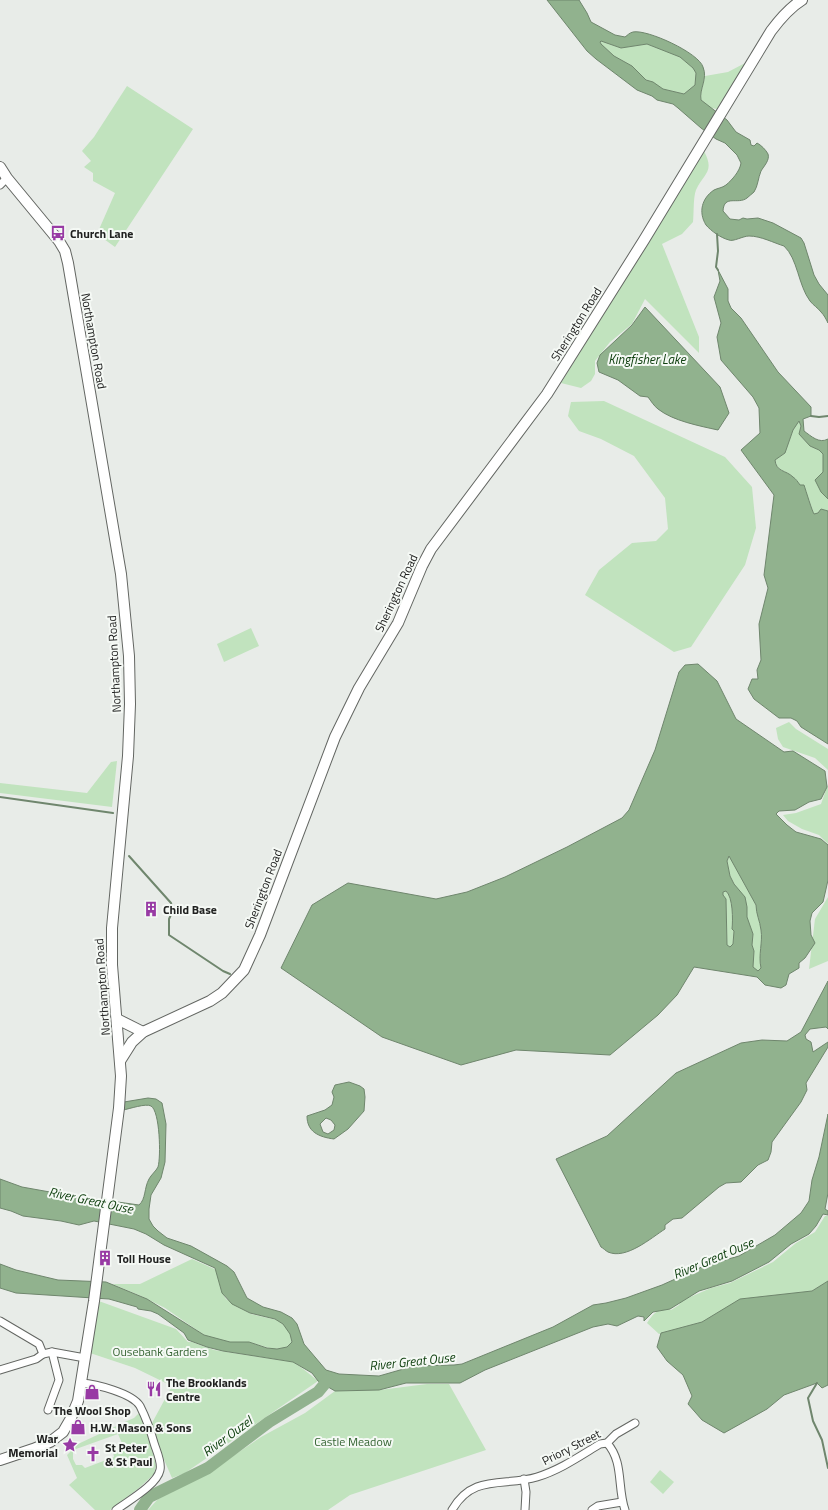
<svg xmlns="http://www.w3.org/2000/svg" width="828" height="1510" viewBox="0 0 828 1510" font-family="'Titillium Web',sans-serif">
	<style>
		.green { fill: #c1e3be; fill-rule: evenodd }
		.water { fill: #91b28e; stroke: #6f866d; fill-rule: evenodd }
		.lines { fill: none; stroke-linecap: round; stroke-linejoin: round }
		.stream { stroke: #6f866d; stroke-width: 2 }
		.river { stroke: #91b28e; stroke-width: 12 }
		.street-casing { stroke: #636662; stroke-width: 9 }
		.secondary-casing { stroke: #636662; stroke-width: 12 }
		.street { stroke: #fff; stroke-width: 7 }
		.secondary { stroke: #fff; stroke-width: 10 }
		.labels { text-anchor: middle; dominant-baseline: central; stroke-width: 4; stroke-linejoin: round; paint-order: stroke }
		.poi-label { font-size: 12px; font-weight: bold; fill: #202120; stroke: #f5f9f5; text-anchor: start }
		.street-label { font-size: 12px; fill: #202120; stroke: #f5f9f5 }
		.park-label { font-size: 12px; fill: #356433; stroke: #f5f9f5 }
		.water-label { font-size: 13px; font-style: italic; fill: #114111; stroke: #f5f9f5 }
	</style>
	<rect width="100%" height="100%" fill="#e8ece8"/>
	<!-- green -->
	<g class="green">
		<path d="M601,41l20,7 26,-4 33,13 13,11 3,5 -1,12 -11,9 -21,-5 -18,-10 -13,-13 -18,-10 -13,-12 -1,-2z"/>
		<path d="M747,62l-30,47 -7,-1 -9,-8c-1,-8 3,-16 4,-24l23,-4z"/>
		<path d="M127,86l66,43 -78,118 -18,-13 18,-41 -22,-12v-8l-9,-6 7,-6 -9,-10 12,-14z"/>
		<path d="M704,151c11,21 0,22 -8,39 -3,8 -2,24 -3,32l-11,12 -20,10 37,93v16l-54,-54 -13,25 -22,18 -15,19v13l-4,7 -10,7 -20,-5z"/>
		<path d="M604,401l121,56 27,30 4,41 -11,37 -54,82 -17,5 -89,-57 14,-25 33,-27 24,-2 12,-12 -3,-31 -31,-42 -33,-17 -22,-8 -11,-15 3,-14z"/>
		<path d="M799,421l2,5 -2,8 11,12 9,4 4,4v18l-2,20 7,7v12l-7,-2 -3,4 -4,2c-2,-4 -1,-5 -3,-9 -2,-8 -12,-25 -19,-30 -7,-6 -16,-5 -17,-16l10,-7 8,-23z"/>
		<path d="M251,628l8,18 -35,16 -7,-18z"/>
		<path d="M789,722l7,7 32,20v21l-13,-12 -32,-11 -5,-8 -2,-11z"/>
		<path d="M117,761l-5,46 -112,-14v-10l87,10 24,-31z"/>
		<path d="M828,784v60l-9,-9 -17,-6 -14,-8 -5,-6 13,-2 25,-9z"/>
		<path d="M730,856l26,49c0,9 4,16 5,25 2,13 -3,25 0,38l-3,3 -5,-4 1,-16 -2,-6 1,-11 -7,-17 1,-10 -9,-18 -4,-5 -4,-8 -3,-15z"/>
		<path d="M726,891c7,6 7,29 6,38l2,2 -1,13 -3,3 -3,-2 -1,-45 -3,-5v-3z"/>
		<path d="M828,897v64l-19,8 6,-50z"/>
		<path d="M825,1216h3v65l-18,11 -68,7 -40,23 -43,12 -12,-11c6,-9 12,-17 24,-13l8,-5 2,-4 30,-13 19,-5 43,-21 23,-19 19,-11z"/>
		<path d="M192,1259l27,12 4,23 3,5 25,15 26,6 13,9 2,16 -4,3 -15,1 -24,-7 -24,1 -21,-8 -39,-27 -24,-12 -29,-12h28z"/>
		<path d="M96,1300l80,29 12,13h4l22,8 79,12 9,6 16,13 -133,92 -13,5 -21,-48 1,-7 20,-37 -37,-18 -45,-15z"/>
		<path d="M427,1384h22l37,66 -136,45 -22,15h-180l10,-11 50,-26 53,-36 44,-24 30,-22 45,-1z"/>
		<path d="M140,1412l9,23 7,31 -2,8 -15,14 -29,22h-15l-26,-25 8,-7 -10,-23 11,-11 49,-23 7,-3zM118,1434l6,14 -11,4 1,5 -29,11 -3,-3h-6l-3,-6v-7l3,-3z"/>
		<path d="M660,1470l14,12 -11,12 -13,-12z"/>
	</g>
	<!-- water -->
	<g class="water">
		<path d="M547,0h32l8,13 4,9 24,13 10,2c3,-2 4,-4 8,-5 14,-3 66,21 70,35 5,12 -4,22 -2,33l26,20 9,12 14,8 1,5 3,1 3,-3c4,2 9,7 11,11 2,6 -4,12 -7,17 -3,7 -3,15 -7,21 -2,2 -5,4 -7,6 -9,7 -23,-4 -24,13l7,8 9,1 4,-2 4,1 11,-1 15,5 28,15 3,5 10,32 5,9 9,11v28c-2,-4 -4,-8 -7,-11 -3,-4 -8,-7 -11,-11 -12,-16 -12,-42 -26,-55 -10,-3 -23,-10 -35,-10 -6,0 -16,6 -20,4 -8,-2 -18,-9 -23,-15 -8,-13 -4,-27 8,-35 4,-2 8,-2 12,-5 6,-5 14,-14 15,-22l-4,-8 -12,-12 -9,-4 -15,-11 -23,-20 -5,-4 -16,-4 -5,-4 -15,-6 -41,-31 -9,-8zM601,41l20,7 26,-4 33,13 13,11 3,5 -1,12 -11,9 -21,-5 -10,-7 -7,-2 -14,-14 -18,-10 -13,-12 -1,-2z"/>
		<path d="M718,270l10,19v12l3,7 10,10 37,54 33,35v9l-8,3 1,12c7,5 15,13 24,8v60l-7,-7 -6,-12 8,-8v-18l-4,-4 -9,-4 -11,-12 2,-8 -2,-5 -6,9 -8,23 -10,7c1,12 11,10 18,17 3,2 5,5 7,8h4c2,6 8,26 10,29l4,-1 3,-4 7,2v233l-27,-17 -4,-6 -6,-3h-12l-25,-19 -6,-10 4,-10h6l-1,-9 4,-10 -2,-36 9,-36 -4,-13 10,-80 -33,-45 19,-17 -1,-25 -6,-11 -32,-37 -4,-23 4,-14 -7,-26 6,-16z"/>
		<path d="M645,307l75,80 9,26 -11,17c-18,-4 -45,-9 -60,-21 -4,-3 -7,-8 -10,-12l-8,-1 -22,-16 -19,-8 -2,-9 3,-8 32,-30z"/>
		<path d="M698,664l19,17 19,38 48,33 9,-1 32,20 2,16 -6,12 -12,3 -14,8 -16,1 -3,3 11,11 9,7 25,7 7,6v35l-2,9 -3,13 -11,11 -2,8 1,14 4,8 -10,15 -6,5v5l-10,6 -3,11 -5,3 -16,-3 -8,-8 -63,-10 -17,28 -19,20 -48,40 -94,-5 -55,15 -79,-28 -101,-69 31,-63 36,-22 88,16 31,-7 38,-15 62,-30 55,-29 7,-8 26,-60 24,-78 6,-7zM729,856l27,49c0,9 4,16 5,25 2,12 -3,25 0,38l-3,3 -5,-4 1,-16 -2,-6 1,-11 -6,-17v-10l-2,-10 -11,-13 -4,-8 -3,-15zM726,891c7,6 7,29 6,38l2,2 -1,13 -3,3 -3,-2 -1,-46 -3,-4v-3z"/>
		<path d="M828,981v48l-2,-2 -16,2 -5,6 1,4 5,3 2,10 15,-10v5l-22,36 1,7 -6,12 -29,40 -1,10 -3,8 -10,5 -17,17 -15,1 -7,4 -37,31 -9,1 -8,6v4c-14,9 -39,31 -57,23 -2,-1 -5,-4 -7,-5l-45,-88 51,-23 69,-63 65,-30 21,-3 25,1 14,-9z"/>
		<path d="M349,1082l11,4 4,3 1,8 -1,14 -16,18 -14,10c-15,-2 -27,-7 -27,-23l18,-6 7,-5 2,-8 -2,-5 3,-7zM326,1118l5,2 4,5 -1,5 -6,4 -5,-2 -3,-8z"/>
		<path d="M148,1098l8,1 6,4 4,21 -1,38 -4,16 -10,17 -2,14v10l4,7 5,5 9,7 24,8 36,20 7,6 13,26 16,9 18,5 11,6 5,6 7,20 22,26 13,4 40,2 35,-10 40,-1 8,-1 91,-37 40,-22 13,-2 20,-5 36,-13 42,-19 35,-10 36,-21 26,-22 8,-12 3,-21 7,-23 9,-43v79l-3,16 3,2v4l-5,-1 -7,12 -7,8 -18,10 -22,18 -37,19 -33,10 -29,18 -17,3 -9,9v-4l-6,-1 -21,10 -9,-2 -15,3 -108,43 -25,13h-54l-27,7 -44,1 -17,-10 -6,-8 -19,-11 -70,-11 -16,-4 -19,-7 -4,-7 -26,-19 -7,-3 -13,-2 -1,-2 -28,-8 -93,-6 -16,-5v-24l16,6 42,10 48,2 41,17 57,36 26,7h19l18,6 10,1 10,-2 5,-5 -2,-8 -7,-10 -8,-5 -25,-6 -18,-9 -10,-11 -7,-25 -51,-23 -18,-11 -12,-5 -40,-8 -15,4 -18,-4 -38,-5 -12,-5 -11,-3v-29l22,8 39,7 78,11c7,-6 5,-17 10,-26 2,-4 7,-8 9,-12 3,-10 2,-56 -7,-61 -5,-3 -22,3 -28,4l1,-8z"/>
		<path d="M828,1281v104l-6,3 -5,-5 -33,12 -17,14 -43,24 -22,-13 -14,-16 4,-8 -9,-21 -16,-14 -10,-14 4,-14 41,-11 38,-23 72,-8z"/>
	</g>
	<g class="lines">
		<!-- stream -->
		<g class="stream">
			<path d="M717,234l1,17 -2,16 2,3"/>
			<path d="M811,416l8,1 9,-1"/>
			<path d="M0,797l113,16"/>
			<path d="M129,856l42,47 2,7 -4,9v16l54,36 7,3"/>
			<path d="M817,1383l-9,15 5,23 9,19 6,28"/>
		</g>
		<!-- river -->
		<path class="river" d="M140,1510l9,-13 59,-29 61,-46 49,-30 10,-12"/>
		<defs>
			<g id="street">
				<path d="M0,185l7,-7"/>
				<path d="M0,1321l39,23 4,10"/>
				<path d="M0,1370l36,-11 7,-5 9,-2 33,6"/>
				<path d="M81,1383c15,1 51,10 59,23 5,10 11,26 14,37 2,7 8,19 6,27 -3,15 -32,31 -44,40"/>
				<path d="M48,1410l11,-30 -7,-28"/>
				<path d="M607,1443c17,19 10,44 18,67"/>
				<path d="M524,1479l2,13 -1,18"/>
				<path d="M452,1510c21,-37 53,-23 85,-33 23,-7 43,-21 63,-33l7,-1 9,-9 19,-11"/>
				<path d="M592,1510l6,-4 24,-4"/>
			</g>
			<g id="secondary">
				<path d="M0,167l7,11 52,63 6,10 3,12 53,311 8,82 1,48 -2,52 -16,172v37l9,111 -2,32 -25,193 -16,100 -8,19 -7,12 -13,10 -17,7 -33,11"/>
				<path d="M117,1019l26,13"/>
				<path d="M120,1061l12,-19 11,-10 67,-31 12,-8 22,-23 16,-35 75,-198 24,-49 39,-65 24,-57 9,-17 116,-155 97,-154 127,-209c9,-12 18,-23 31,-31"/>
			</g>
		</defs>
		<!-- street casing -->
		<use href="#street" class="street-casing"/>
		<!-- secondary casing -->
		<use href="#secondary" class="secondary-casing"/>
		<!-- street -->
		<use href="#street" class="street"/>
		<!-- secondary -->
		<use href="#secondary" class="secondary"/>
	</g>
	<!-- icons -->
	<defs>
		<symbol id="bus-bare" viewBox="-9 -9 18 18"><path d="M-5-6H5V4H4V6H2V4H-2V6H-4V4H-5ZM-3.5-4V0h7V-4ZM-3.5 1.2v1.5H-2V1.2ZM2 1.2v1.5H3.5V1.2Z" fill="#983aa4" stroke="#f5f9f5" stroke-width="2.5" paint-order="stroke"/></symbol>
		<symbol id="building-bare" viewBox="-9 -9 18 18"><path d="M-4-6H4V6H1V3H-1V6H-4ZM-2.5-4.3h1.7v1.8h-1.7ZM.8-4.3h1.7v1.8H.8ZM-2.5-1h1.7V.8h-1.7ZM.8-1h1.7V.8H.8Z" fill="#983aa4" stroke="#f5f9f5" stroke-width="2.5" paint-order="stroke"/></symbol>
		<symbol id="restaurant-bare" viewBox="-9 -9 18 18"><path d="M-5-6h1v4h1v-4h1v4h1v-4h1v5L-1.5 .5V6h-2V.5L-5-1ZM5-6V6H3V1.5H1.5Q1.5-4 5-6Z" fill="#983aa4" stroke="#f5f9f5" stroke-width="2.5" paint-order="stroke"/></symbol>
		<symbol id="shop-bare" viewBox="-9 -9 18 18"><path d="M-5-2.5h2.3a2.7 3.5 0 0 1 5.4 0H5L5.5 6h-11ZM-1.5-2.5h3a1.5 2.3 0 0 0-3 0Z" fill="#983aa4" stroke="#f5f9f5" stroke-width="2.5" paint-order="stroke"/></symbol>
		<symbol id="sight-bare" viewBox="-9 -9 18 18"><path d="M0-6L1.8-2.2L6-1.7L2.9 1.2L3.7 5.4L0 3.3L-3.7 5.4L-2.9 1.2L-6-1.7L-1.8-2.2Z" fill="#983aa4" stroke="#f5f9f5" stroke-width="2.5" paint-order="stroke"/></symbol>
		<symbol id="church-bare" viewBox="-9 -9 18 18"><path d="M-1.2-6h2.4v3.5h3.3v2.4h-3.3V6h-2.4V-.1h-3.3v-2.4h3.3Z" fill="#983aa4" stroke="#f5f9f5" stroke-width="2.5" paint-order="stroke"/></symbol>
	</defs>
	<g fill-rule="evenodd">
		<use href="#bus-bare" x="47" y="222" width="22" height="22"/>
		<use href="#building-bare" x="140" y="898" width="22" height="22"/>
		<use href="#building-bare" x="94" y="1247" width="22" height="22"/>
		<use href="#restaurant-bare" x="143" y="1378" width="22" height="22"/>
		<use href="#shop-bare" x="81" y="1381" width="22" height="22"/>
		<use href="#shop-bare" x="67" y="1416" width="22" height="22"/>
		<use href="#sight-bare" x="59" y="1434" width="22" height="22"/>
		<use href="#church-bare" x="82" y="1443" width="22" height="22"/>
	</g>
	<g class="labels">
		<!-- poi labels -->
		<g class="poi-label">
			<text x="70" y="233">Church Lane</text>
			<text x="163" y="909">Child Base</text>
			<text x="117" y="1258">Toll House</text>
			<text x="166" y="1382">The Brooklands<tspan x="166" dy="14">Centre</tspan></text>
			<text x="92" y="1410" text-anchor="middle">The Wool Shop</text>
			<text x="90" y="1427">H.W. Mason &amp; Sons</text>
			<text x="58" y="1438" text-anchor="end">War<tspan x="58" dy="14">Memorial</tspan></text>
			<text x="105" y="1447">St Peter<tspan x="105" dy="14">&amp; St Paul</tspan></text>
		</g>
		<!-- street labels -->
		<g class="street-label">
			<text transform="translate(576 324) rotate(-58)">Sherington Road</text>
			<text transform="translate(94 341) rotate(80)">Northampton Road</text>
			<text transform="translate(396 593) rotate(-65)">Sherington Road</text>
			<text transform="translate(114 664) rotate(-93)">Northampton Road</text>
			<text transform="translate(263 889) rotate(-69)">Sherington Road</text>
			<text transform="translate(102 987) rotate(-94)">Northampton Road</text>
			<text transform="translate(571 1447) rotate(-27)">Priory Street</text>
		</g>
		<!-- park labels -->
		<g class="park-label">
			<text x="160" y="1351">Ousebank Gardens</text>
			<text x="353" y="1441">Castle Meadow</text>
		</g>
		<!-- water labels -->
		<g class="water-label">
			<text x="647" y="359">Kingfisher Lake</text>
			<text transform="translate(91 1200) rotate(12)">River Great Ouse</text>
			<text transform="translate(713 1258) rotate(-23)">River Great Ouse</text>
			<text transform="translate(412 1361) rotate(-6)">River Great Ouse</text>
			<text transform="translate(227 1436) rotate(-36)">River Ouzel</text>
		</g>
	</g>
</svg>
